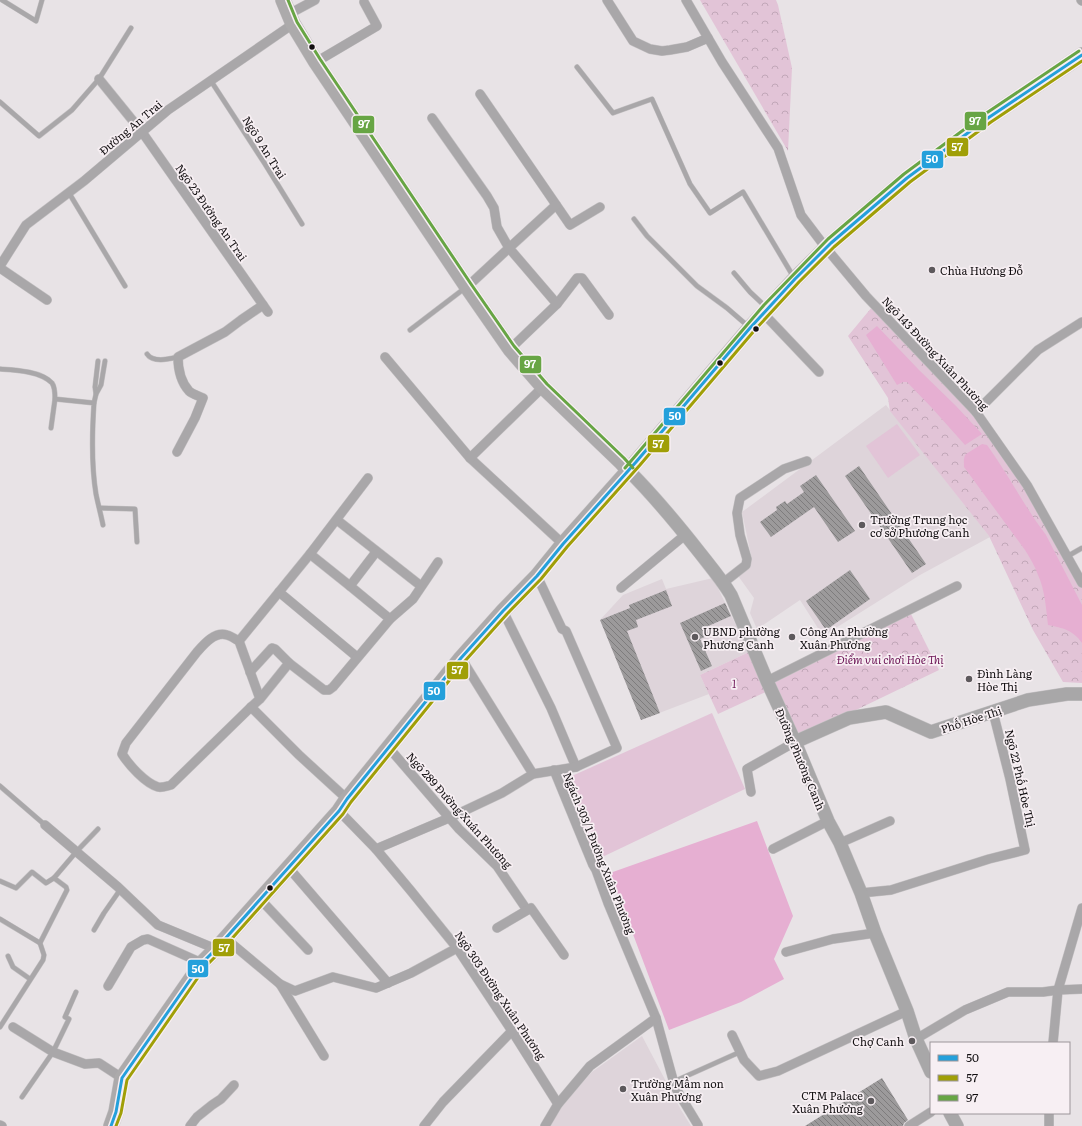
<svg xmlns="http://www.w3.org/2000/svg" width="1082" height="1126" viewBox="0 0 1082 1126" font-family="Literata,serif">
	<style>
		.built { fill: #ded4da }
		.green { fill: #e2c4d7 }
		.park { fill: url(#park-crowns) }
		.water { fill: #e6afd2 }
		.building { fill: url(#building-back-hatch) }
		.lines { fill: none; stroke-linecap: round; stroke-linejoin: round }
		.lane-casing { stroke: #c5c2c4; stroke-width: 5.5 }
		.street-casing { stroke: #c5c2c4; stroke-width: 10 }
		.secondary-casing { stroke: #c5c2c4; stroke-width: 14 }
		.primary-casing { stroke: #c5c2c4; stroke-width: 16 }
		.lane { stroke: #a9a7a9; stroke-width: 4.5 }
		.street { stroke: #a9a7a9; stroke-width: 9 }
		.secondary { stroke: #a8a7a8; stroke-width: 13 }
		.primary { stroke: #acaaab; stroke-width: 15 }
		.bus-1-casing { stroke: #f7eff3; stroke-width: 6 }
		.bus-2-casing { stroke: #f7eff3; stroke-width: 6 }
		.bus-3-casing { stroke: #f7eff3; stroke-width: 6 }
		.bus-1 { stroke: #24a0db; stroke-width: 3 }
		.bus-2 { stroke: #a09f07; stroke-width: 3 }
		.bus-3 { stroke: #67a544; stroke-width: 3 }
		.bus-dot { fill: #120f11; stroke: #f7eff3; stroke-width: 1.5 }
		.poi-dot { fill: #5d595c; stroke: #f7eff3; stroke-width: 1.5 }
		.labels { text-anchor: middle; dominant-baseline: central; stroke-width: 3.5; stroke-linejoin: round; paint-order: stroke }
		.street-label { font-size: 11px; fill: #120f11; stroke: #f7eff3 }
		.poi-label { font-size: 11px; fill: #120f11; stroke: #f7eff3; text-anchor: start }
		.park-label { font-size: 11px; font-style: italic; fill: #6a1153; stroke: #f7eff3 }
		.line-badge { stroke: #f7eff3; stroke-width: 1.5 }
		.badge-label { font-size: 11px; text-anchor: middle; font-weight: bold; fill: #fff }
	</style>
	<defs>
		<pattern id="park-crowns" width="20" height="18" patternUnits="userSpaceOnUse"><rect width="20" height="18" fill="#e2c4d7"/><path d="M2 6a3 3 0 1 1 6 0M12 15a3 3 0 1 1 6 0" fill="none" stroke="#c1a7b8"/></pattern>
		<pattern id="building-back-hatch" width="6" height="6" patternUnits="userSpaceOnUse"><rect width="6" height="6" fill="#9c9a9b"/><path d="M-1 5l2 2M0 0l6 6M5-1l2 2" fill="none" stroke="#7e7c7d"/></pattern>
	</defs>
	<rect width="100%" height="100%" fill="#e8e3e6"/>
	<!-- built -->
	<g class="built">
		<path d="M886,405l104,132 -70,38 -97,61 -23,-36 -43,29 -7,-16 4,-15 -18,-25 16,-13 -10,-48z"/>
		<path d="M713,578l36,74 -49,23 9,19 -68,26 -41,-100 23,-25 39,-16 4,10z"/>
		<path d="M642,1036l39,74 10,16h-141l11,-20 31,-34z"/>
	</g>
	<!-- green -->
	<g class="green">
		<path d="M897,424l23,31 -32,23 -22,-32z"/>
		<path d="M712,713l33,76 -149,71 -33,-80z"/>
	</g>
	<!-- park -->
	<g class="park">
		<path d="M700,0h76l2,5 14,63 -4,83z"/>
		<path d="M872,307l101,106 53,72 56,102v96l-19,-1 -30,-52 -44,-94 -99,-125 -2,-13 -40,-62z"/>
		<path d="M911,614l28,56 -141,68 -28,-56z"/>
		<path d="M749,652l19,39 -50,23 -18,-39z"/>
	</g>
	<!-- water -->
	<g class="water">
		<path d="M877,326l42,44 37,36 26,28 -17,11 -33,-37 -25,-26h-4l-6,3 -31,-50z"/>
		<path d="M982,444l5,1c21,29 37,61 59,90l36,70v38c-9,-13 -19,-15 -34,-18 -2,-17 -3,-35 -10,-50 -3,-9 -8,-17 -13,-25l-61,-83c0,-5 -1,-9 2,-13z"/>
		<path d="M757,821l36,95 -19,43 10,20 -43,23 -72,28 -59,-157z"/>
	</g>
	<!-- building -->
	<g class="building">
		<path d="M859,466l67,98 -14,9 -67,-97z"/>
		<path d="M816,475l39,56 -17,11 -24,-35 -43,30 -11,-15 17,-12 -1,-3 9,-6 2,3 17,-12 -4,-6z"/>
		<path d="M850,570l20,29 -44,31 -20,-29z"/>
		<path d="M666,590l6,16 -36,14 2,7 -11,4 33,82 -19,7 -41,-100 30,-12 -1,-3z"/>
		<path d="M725,603l6,13 -25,11 3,8 -9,4 12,27 -11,5 -21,-48z"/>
		<path d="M882,1078l26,42 -4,3 -1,3h-98z"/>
	</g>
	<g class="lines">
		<defs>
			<g id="lane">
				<path d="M2,0l34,21 6,-21"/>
				<path d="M577,67l36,46 39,-14 38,85 20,29 33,-21 50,84"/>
				<path d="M211,81l54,83 37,60"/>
				<path d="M0,102l39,34 33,-26 27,-31 32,-51"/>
				<path d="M69,193l56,93"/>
				<path d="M634,219l13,17 50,50 30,22 22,19"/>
				<path d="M734,273l16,19 16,15"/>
				<path d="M410,330l55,-42"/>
				<path d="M147,354c6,9 22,5 31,3"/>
				<path d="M0,369c15,1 41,2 52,14 3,4 3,10 3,16l39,4c-2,30 -3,61 2,91 2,10 5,21 7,31"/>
				<path d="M96,394l-1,-7 3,-26"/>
				<path d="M94,403l2,-9 5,-9 4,-24"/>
				<path d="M51,428l4,-29"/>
				<path d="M100,508l35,1 2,33"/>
				<path d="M1068,556l14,-8"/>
				<path d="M0,786l45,39"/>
				<path d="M0,881l16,7 16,-16 14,11 8,-5 23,-27 21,-22"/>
				<path d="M94,930l10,-17 16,-23"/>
				<path d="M40,943l27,-53 -1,-3 -12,-9"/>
				<path d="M8,956l5,11 17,12"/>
				<path d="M0,1027l43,-67 1,-5 -4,-12 -40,-24"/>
				<path d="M673,1082l67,-30"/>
				<path d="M22,1097l31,-45 16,-33 -4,-2 11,-25"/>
			</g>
			<g id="street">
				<path d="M607,0l26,41 17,8 12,2 8,-1 17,-3 21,-9"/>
				<path d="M686,0l36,62 56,86 23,67 25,33 40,48 110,116 51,73 55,98"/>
				<path d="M1081,0l1,1"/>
				<path d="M289,14l26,-14"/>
				<path d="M316,62l61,-36 -13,-24"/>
				<path d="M99,79l43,53 126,180"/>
				<path d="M480,94l90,131 30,-18"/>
				<path d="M432,118l55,78 7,12 3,19 12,21 -42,39"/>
				<path d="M0,266l26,-41 58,-44 84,-71 125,-86"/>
				<path d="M0,268l47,32"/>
				<path d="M557,304l20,-26h5l27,37"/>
				<path d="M763,313l56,59"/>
				<path d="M510,349l47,-45 -48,-56 47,-43"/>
				<path d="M385,357l85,101 93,86"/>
				<path d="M976,412l62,-62 44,-28"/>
				<path d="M177,452l18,-34 8,-20c-4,-2 -11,-4 -14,-7 -8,-9 -11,-23 -11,-34l47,-25 16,-12 22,-15"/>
				<path d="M470,458l73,-71"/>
				<path d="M337,520l84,66"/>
				<path d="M310,554l40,32 40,33"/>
				<path d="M723,583l23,-18 1,-6 -7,-24 -3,-22 3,-15 44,-29 23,-8"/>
				<path d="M350,586l26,-34"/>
				<path d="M621,588l64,-53"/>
				<path d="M279,592l78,65"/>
				<path d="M503,611l48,97 25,59"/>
				<path d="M239,641l71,-87 58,-76"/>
				<path d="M461,658l72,116"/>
				<path d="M250,672l22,-24 3,1 14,14 35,27h5l4,-3 57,-68 23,-20 25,-37"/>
				<path d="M767,681l190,-95"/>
				<path d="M260,699l-21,-58c-4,-2 -8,-5 -12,-6 -12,-4 -23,9 -30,17l-71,91 -4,11c7,11 23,29 36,33 4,1 9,-1 13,-2l80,-78 9,-8 29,-36"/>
				<path d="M251,707l48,48 48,44"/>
				<path d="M389,748l70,81 38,37 30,44"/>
				<path d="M554,770l39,95 3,5 12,33 48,115 19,69 23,38"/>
				<path d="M751,792l-4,-23 48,-27"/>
				<path d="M339,811l37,38 35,42 46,57 55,83 46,73"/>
				<path d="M45,825l73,62 40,38 58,24"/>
				<path d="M840,843l50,-22"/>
				<path d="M376,849l73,-31 53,-25 31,-19 43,-7 41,-19 -51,-117 -4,-2 -25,-53"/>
				<path d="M773,849l55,-28"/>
				<path d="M288,867l100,116"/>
				<path d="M861,893l30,-3 98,-31 36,-9 -15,-71 -17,-67"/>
				<path d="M260,899l48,51"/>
				<path d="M497,928l34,-20 33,47"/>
				<path d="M225,938l55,46 15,7 38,-14 43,11 35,-15 46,-25"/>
				<path d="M786,952l47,-13 42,-6"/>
				<path d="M280,984l44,72"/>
				<path d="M108,986l23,-39 12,-7 5,-1 54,24"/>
				<path d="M13,1027l40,25 32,12 14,-1 23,15"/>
				<path d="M732,1035l12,25 15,16 19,-5 129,-60"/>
				<path d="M916,1039l49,-29 43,-18h35l15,-2 24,-1"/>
				<path d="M1053,1043l5,-53 24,-82"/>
				<path d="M0,1125l2,1"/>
				<path d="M190,1126l7,-9 15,-12 9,-6 13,-14"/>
				<path d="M424,1126l19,-24 69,-71"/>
				<path d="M545,1126l13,-22 32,-38 66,-48"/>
				<path d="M909,1126l22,-14"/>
				<path d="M1049,1126v-13"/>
			</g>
			<g id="secondary">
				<path d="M629,471c25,25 49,54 71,82 11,14 22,27 31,42l36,86 28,61 33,79 12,22 21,50 14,40 32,78 9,28 15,33"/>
				<path d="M795,742l54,-24 37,-6 45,20 97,-32 39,-6h15"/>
				<path d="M950,1113l7,13"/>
			</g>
			<g id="primary">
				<path d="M283,0l10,24 23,38 151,225 43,62 33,38 78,75 8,9"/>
				<path d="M111,1126l5,-14 6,-34 80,-115 14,-14 123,-138 8,-12 114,-141 42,-47 34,-35 26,-32 73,-82 114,-134 45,-49 36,-36 76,-65 81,-60 94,-63"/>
			</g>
		</defs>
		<!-- lane casing -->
		<use href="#lane" class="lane-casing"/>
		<!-- street casing -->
		<use href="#street" class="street-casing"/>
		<!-- secondary casing -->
		<use href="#secondary" class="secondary-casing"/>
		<!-- primary casing -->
		<use href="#primary" class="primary-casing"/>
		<!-- lane -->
		<use href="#lane" class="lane"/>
		<!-- street -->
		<use href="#street" class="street"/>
		<!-- secondary -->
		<use href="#secondary" class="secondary"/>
		<!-- primary -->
		<use href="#primary" class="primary"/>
		<defs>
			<path id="bus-1" d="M111,1126l5,-14 6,-34 80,-115 14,-14 123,-138 8,-12 114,-141 42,-47 34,-35 26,-32 73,-82 114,-134 45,-49 36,-36 76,-65 81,-60 94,-63"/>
			<path id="bus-2" d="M116,1126l5,-13 6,-33 79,-114 14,-14 123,-138 8,-12 114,-141 42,-47 34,-35 26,-32 73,-82 114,-134 45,-49 35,-35 76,-65 81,-60 91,-61"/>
			<g id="bus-3">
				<path d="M288,0l9,22 23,37 151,225 43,62 33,38 77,74 9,10"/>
				<path d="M625,468l139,-163 64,-66 76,-65 81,-60 94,-63"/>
			</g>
		</defs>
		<!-- bus-1 casing -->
		<use href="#bus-1" class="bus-1-casing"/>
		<!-- bus-2 casing -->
		<use href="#bus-2" class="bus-2-casing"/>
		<!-- bus-3 casing -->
		<use href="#bus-3" class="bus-3-casing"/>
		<!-- bus-1 -->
		<use href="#bus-1" class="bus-1"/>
		<!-- bus-2 -->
		<use href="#bus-2" class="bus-2"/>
		<!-- bus-3 -->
		<use href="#bus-3" class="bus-3"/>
	</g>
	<!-- markers -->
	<g class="bus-dot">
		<circle cx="312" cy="47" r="3.5"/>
		<circle cx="756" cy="329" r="3.5"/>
		<circle cx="720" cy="363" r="3.5"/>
		<circle cx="270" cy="888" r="3.5"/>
	</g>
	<g class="poi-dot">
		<circle cx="932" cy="270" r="4"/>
		<circle cx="862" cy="525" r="4"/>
		<circle cx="695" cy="637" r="4"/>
		<circle cx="792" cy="637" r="4"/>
		<circle cx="969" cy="679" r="4"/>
		<circle cx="912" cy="1041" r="4"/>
		<circle cx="623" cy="1089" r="4"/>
		<circle cx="871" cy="1101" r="4"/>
	</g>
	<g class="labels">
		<!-- street labels -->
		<g class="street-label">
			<text transform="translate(130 127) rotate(-40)">Đường An Trai</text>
			<text transform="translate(265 147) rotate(58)">Ngõ 9 An Trai</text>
			<text transform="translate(212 212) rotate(55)">Ngõ 23 Đường An Trai</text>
			<text transform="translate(936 353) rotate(47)">Ngõ 143 Đường Xuân Phương</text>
			<text transform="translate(971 719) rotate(-18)">Phố Hòe Thị</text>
			<text transform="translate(801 759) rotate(67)">Đường Phương Canh</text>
			<text transform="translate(1021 778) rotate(77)">Ngõ 22 Phố Hòe Thị</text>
			<text transform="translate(460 810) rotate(48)">Ngõ 289 Đường Xuân Phương</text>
			<text transform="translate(600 853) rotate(68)">Ngách 303/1 Đường Xuân Phương</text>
			<text transform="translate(501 995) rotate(56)">Ngõ 303 Đường Xuân Phương</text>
		</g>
		<!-- poi labels -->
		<g class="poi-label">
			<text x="940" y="270">Chùa Hương Đỗ</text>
			<text x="870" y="519">Trường Trung học<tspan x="870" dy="13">cơ sở Phương Canh</tspan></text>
			<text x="703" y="631">UBND phường<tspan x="703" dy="13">Phương Canh</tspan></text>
			<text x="800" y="631">Công An Phường<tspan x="800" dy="13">Xuân Phương</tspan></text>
			<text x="977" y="673">Đình Làng<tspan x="977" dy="13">Hòe Thị</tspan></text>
			<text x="904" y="1041" text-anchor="end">Chợ Canh</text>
			<text x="631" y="1083">Trường Mầm non<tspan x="631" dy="13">Xuân Phương</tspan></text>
			<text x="863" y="1095" text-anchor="end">CTM Palace<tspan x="863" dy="13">Xuân Phương</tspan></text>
		</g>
		<!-- park labels -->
		<g class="park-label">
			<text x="890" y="659">Điểm vui chơi Hòe Thị</text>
			<text x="734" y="683">1</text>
		</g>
	</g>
	<g class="line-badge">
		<rect x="964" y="111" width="23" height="20" rx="4" fill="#67a544"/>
		<rect x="352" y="115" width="23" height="19" rx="4" fill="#67a544"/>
		<rect x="946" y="137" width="23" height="20" rx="4" fill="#a09f07"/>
		<rect x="921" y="150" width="23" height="19" rx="4" fill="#24a0db"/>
		<rect x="519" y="355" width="23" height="19" rx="4" fill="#67a544"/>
		<rect x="663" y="407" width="23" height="19" rx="4" fill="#24a0db"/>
		<rect x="647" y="434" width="23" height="19" rx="4" fill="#a09f07"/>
		<rect x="446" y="661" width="23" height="19" rx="4" fill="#a09f07"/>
		<rect x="423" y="681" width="23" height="20" rx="4" fill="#24a0db"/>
		<rect x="212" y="938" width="23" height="19" rx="4" fill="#a09f07"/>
		<rect x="187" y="959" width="22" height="19" rx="4" fill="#24a0db"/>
	</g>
	<g class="badge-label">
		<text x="975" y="125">97</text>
		<text x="364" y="128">97</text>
		<text x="957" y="151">57</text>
		<text x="932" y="163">50</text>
		<text x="530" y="368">97</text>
		<text x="675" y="420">50</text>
		<text x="658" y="448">57</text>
		<text x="457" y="674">57</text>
		<text x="434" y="695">50</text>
		<text x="224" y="952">57</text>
		<text x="198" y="973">50</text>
	</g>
	<!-- legend -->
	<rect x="930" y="1042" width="140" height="72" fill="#f7eff3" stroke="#9b9599"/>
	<rect x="938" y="1055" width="20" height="6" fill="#24a0db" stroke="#9b9599"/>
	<text x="966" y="1062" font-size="12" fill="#120f11">50</text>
	<rect x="938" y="1075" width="20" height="6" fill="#a09f07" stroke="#9b9599"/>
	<text x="966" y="1082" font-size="12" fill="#120f11">57</text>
	<rect x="938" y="1095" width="20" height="6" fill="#67a544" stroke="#9b9599"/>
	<text x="966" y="1102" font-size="12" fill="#120f11">97</text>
</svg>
